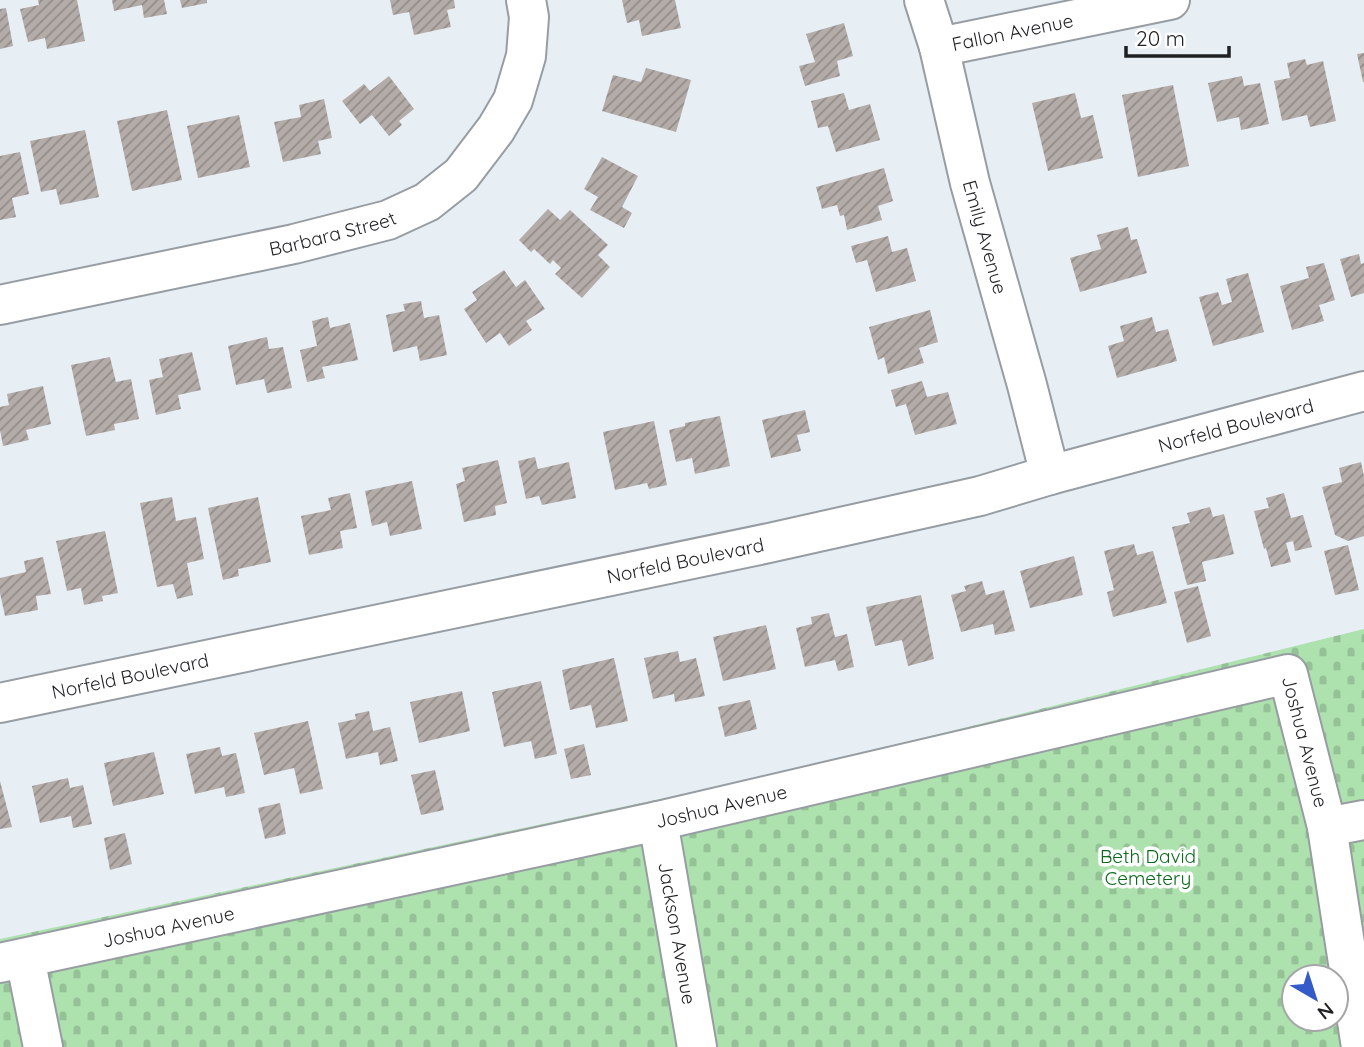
<svg xmlns="http://www.w3.org/2000/svg" width="1364" height="1047" viewBox="0 0 1364 1047" font-family="Quicksand,sans-serif">
	<style>
		.cemetery { fill: url(#cemetery-stones); fill-rule: evenodd }
		.building { fill: url(#building-hatch) }
		.lines { fill: none; stroke-linecap: round; stroke-linejoin: round }
		.minor-casing { stroke: #979da2; stroke-width: 42 }
		.minor { stroke: #fff; stroke-width: 38 }
		.labels { text-anchor: middle; dominant-baseline: central; stroke-width: 7; stroke-linejoin: round; paint-order: stroke }
		.street-label { font-size: 19px; fill: #1e2022; stroke: #fff }
		.park-label { font-size: 19px; fill: #0a6a1b; stroke: #fff }
	</style>
	<defs>
		<pattern id="cemetery-stones" width="16" height="16" patternUnits="userSpaceOnUse" patternTransform="scale(1.75)"><rect width="16" height="16" fill="#ade1ad"/><path d="M2 7V4a2 2 0 0 1 4 0v3zM10 15v-3a2 2 0 0 1 4 0v3z" fill="#94c195"/></pattern>
		<pattern id="building-hatch" width="6" height="6" patternUnits="userSpaceOnUse" patternTransform="scale(1.75)"><rect width="6" height="6" fill="#b4aca9"/><path d="M-1 1l2-2M0 6l6-6M5 7l2-2" fill="none" stroke="#928c89"/></pattern>
	</defs>
	<rect width="100%" height="100%" fill="#e7eef4"/>
	<!-- cemetery -->
	<path class="cemetery" d="M1364,629v418h-1364v-108l778,-165zM1294,977h42v42h-42z"/>
	<!-- building -->
	<g class="building">
		<path d="M38,0h39l8,41 -38,8 -2,-11 -17,4 -8,-33 19,-4z"/>
		<path d="M112,0h52l3,14 -23,4 -2,-13 -28,6z"/>
		<path d="M180,0h27v3l-25,5z"/>
		<path d="M390,0h64l1,8 -8,2 4,17 -37,8 -5,-23 -16,3z"/>
		<path d="M622,0h53l6,28 -39,8 -3,-16 -12,3z"/>
		<path d="M6,8l7,38 -13,3v-40z"/>
		<path d="M844,23l9,33 -16,5 3,15 -35,10 -6,-20 16,-4 -9,-28z"/>
		<path d="M1364,53v29h-1l-6,-28z"/>
		<path d="M1305,59l2,6 16,-4 13,60 -26,6 -3,-12 -25,6 -8,-40 16,-3 -3,-15z"/>
		<path d="M646,68l45,12 -15,52 -74,-21 11,-36 28,7z"/>
		<path d="M389,76l25,33 -15,12 3,4 -13,11 -17,-21 -12,9 -18,-23 22,-17 6,7z"/>
		<path d="M1242,76l2,10 16,-3 9,41 -28,6 -2,-13 -22,5 -9,-39z"/>
		<path d="M1173,85l16,81 -51,11 -16,-82z"/>
		<path d="M844,93l5,17 21,-6 10,36 -44,12 -8,-26 -10,2 -7,-27z"/>
		<path d="M1075,93l6,25 12,-3 10,43 -55,13 -16,-68z"/>
		<path d="M324,99l8,39 -14,3 3,13 -38,8 -9,-40 27,-5 -2,-12z"/>
		<path d="M167,110l15,70 -50,11 -15,-70z"/>
		<path d="M239,115l11,52 -52,11 -11,-52z"/>
		<path d="M85,130l14,67 -39,8 -4,-16 -15,3 -11,-51z"/>
		<path d="M20,152l9,42 -17,4 4,19 -16,3v-64z"/>
		<path d="M602,157l36,19 -16,31 10,6 -8,15 -34,-18 8,-13 -14,-8z"/>
		<path d="M884,168l9,33 -15,5 4,14 -35,10 -3,-15 -4,1 -3,-11 -15,4 -6,-22z"/>
		<path d="M548,209l12,11 10,-10 38,35 -10,10 12,12 -28,31 -27,-24 6,-6 -8,-8 -3,4 -16,-15 -3,3 -12,-12z"/>
		<path d="M1128,227l3,13 6,-1 10,34 -67,19 -10,-34 31,-9 -4,-14z"/>
		<path d="M888,236l4,16 15,-4 9,33 -40,11 -9,-32 -11,3 -5,-17z"/>
		<path d="M1359,254l2,10 3,-1v30l-13,4 -11,-38z"/>
		<path d="M1324,263l11,37 -16,5 5,16 -32,9 -12,-44 29,-8 -3,-11z"/>
		<path d="M504,270l12,17 9,-7 20,29 -19,12 6,9 -23,16 -9,-13 -14,10 -22,-34 13,-9 -5,-8z"/>
		<path d="M1248,273l16,59 -51,14 -14,-49 19,-5 4,13 10,-3 -6,-23z"/>
		<path d="M421,301l3,17 15,-3 8,40 -27,6 -3,-15 -24,6 -7,-37 19,-4 -2,-7z"/>
		<path d="M930,310l8,32 -19,6 5,15 -36,11 -4,-17 -6,3 -9,-33z"/>
		<path d="M328,317l2,11 20,-5 8,37 -36,7 3,11 -18,4 -7,-32 17,-4 -5,-25z"/>
		<path d="M1152,317l4,15 12,-3 9,32 -60,17 -9,-32 16,-5 -4,-15z"/>
		<path d="M267,337l2,12 14,-2 9,41 -25,5 -3,-14 -28,6 -8,-39z"/>
		<path d="M192,352l9,38 -23,5 3,14 -25,6 -7,-35 14,-3 -4,-18z"/>
		<path d="M110,357l6,25 15,-3 8,40 -25,5 1,6 -29,6 -15,-71z"/>
		<path d="M922,381l5,16 21,-5 9,32 -42,11 -9,-31 -10,3 -5,-17z"/>
		<path d="M43,386l8,38 -25,6 3,10 -26,6 -3,-16v-23l9,-2 -2,-11z"/>
		<path d="M805,410l5,22 -13,3 4,16 -30,7 -9,-38z"/>
		<path d="M720,416l10,50 -35,8 -3,-16 -16,4 -7,-32 16,-4v-3z"/>
		<path d="M654,421l13,64 -18,4 -2,-6 -32,7 -12,-58z"/>
		<path d="M535,457l3,12 31,-7 7,36 -34,7 -3,-9 -13,3 -8,-38z"/>
		<path d="M498,460l9,43 -12,3 1,9 -32,7 -8,-38 9,-3 -3,-13z"/>
		<path d="M1361,462l3,14v60l-16,5 -13,-6 -13,-48 20,-5 -3,-14z"/>
		<path d="M412,481l10,48 -32,7 -3,-14 -15,4 -7,-35z"/>
		<path d="M350,493l7,35 -17,3 3,17 -34,7 -8,-39 30,-6 -3,-12z"/>
		<path d="M1284,493l7,25 12,-3 9,32 -17,4 -2,-10 -7,2 5,19 -20,5 -5,-19 -2,1 -10,-38 15,-3 -3,-10z"/>
		<path d="M172,497l4,24 20,-4 8,42 -17,4 6,32 -16,4 -4,-15 -16,3 -17,-84z"/>
		<path d="M258,497l13,65 -33,7 1,7 -16,4 -15,-72z"/>
		<path d="M1210,507l3,10 11,-3 10,40 -32,8 4,19 -19,4 -15,-58 18,-4 -3,-10z"/>
		<path d="M105,531l13,62 -16,3 1,5 -19,4 -3,-17 -14,3 -11,-50z"/>
		<path d="M1134,544l3,11 16,-4 14,52 -54,14 -6,-25 7,-2 -10,-39z"/>
		<path d="M1348,545l11,45 -24,5 -11,-44z"/>
		<path d="M1074,556l9,39 -53,13 -10,-37z"/>
		<path d="M43,557l8,37 -15,2 2,14 -33,6 -5,-23v-15l26,-6 -2,-11z"/>
		<path d="M982,581l4,14 18,-5 11,41 -20,4 -2,-11 -32,8 -10,-37 15,-4 -2,-5z"/>
		<path d="M1198,586l13,50 -24,7 -13,-51z"/>
		<path d="M921,595l13,64 -26,7 -6,-26 -27,6 -9,-39z"/>
		<path d="M829,613l6,24 12,-3 7,33 -16,4 -3,-11 -30,7 -9,-39 16,-4 -1,-7z"/>
		<path d="M766,625l10,44 -53,12 -10,-44z"/>
		<path d="M678,651l2,11 16,-4 9,38 -30,6 -1,-8 -21,5 -9,-41z"/>
		<path d="M614,658l14,63 -32,7 -5,-23 -21,5 -8,-40z"/>
		<path d="M541,681l16,73 -22,5 -4,-18 -27,6 -12,-55z"/>
		<path d="M462,691l8,40 -51,12 -9,-41z"/>
		<path d="M750,700l7,29 -32,8 -7,-30z"/>
		<path d="M369,711l4,20 17,-4 8,34 -18,4 -2,-13 -32,7 -8,-36 18,-4 -1,-5z"/>
		<path d="M308,721l15,68 -23,5 -6,-26 -30,7 -10,-42z"/>
		<path d="M584,744l7,31 -20,4 -7,-30z"/>
		<path d="M220,747l2,9 14,-3 9,40 -19,4 -2,-10 -29,7 -9,-40z"/>
		<path d="M154,752l10,42 -51,12 -9,-43z"/>
		<path d="M435,770l9,40 -23,5 -10,-40z"/>
		<path d="M68,778l2,10 13,-3 9,39 -19,4 -2,-12 -31,7 -8,-37z"/>
		<path d="M0,781l12,46 -12,2z"/>
		<path d="M280,803l6,31 -21,5 -7,-31z"/>
		<path d="M125,833l7,31 -22,6 -6,-32z"/>
	</g>
	<g class="lines">
		<defs>
			<g id="minor">
				<path id="s1" d="M924,0l15,47 31,136 57,202 23,90"/>
				<path id="s2" d="M939,47l231,-47"/>
				<path id="s3" d="M0,305l294,-61 94,-24 39,-18 34,-27 35,-46 17,-29 13,-44 3,-39 -3,-17"/>
				<path id="s4" d="M0,703l769,-160 211,-47 70,-21 314,-84"/>
				<path id="s5" d="M658,821l39,226"/>
				<path d="M1327,827l37,-7"/>
				<path d="M25,958l18,89"/>
				<path id="s6" d="M0,963l658,-142 630,-147 39,153 34,220"/>
			</g>
		</defs>
		<!-- minor casing -->
		<use href="#minor" class="minor-casing"/>
		<!-- minor -->
		<use href="#minor" class="minor"/>
	</g>
	<g class="labels">
		<!-- street labels -->
		<g class="street-label">
			<text stroke="none"><textPath href="#s2" startOffset="75">Fallon Avenue</textPath></text>
			<text stroke="none"><textPath href="#s3" startOffset="340">Barbara Street</textPath></text>
			<text stroke="none"><textPath href="#s1" startOffset="245">Emily Avenue</textPath></text>
			<text stroke="none"><textPath href="#s4" startOffset="1267">Norfeld Boulevard</textPath></text>
			<text stroke="none"><textPath href="#s4" startOffset="700">Norfeld Boulevard</textPath></text>
			<text stroke="none"><textPath href="#s4" startOffset="133">Norfeld Boulevard</textPath></text>
			<text stroke="none"><textPath href="#s6" startOffset="1390">Joshua Avenue</textPath></text>
			<text stroke="none"><textPath href="#s6" startOffset="738">Joshua Avenue</textPath></text>
			<text stroke="none"><textPath href="#s6" startOffset="172">Joshua Avenue</textPath></text>
			<text stroke="none"><textPath href="#s5" startOffset="114">Jackson Avenue</textPath></text>
		</g>
		<!-- park labels -->
		<g class="park-label">
			<text x="1148" y="856">Beth David<tspan x="1148" dy="22">Cemetery</tspan></text>
		</g>
	</g>
	<!-- north arrow -->
	<g transform="translate(1315 998) rotate(141)"><circle r="33" fill="#ffffff" stroke="#a5a6a7" stroke-width="2"/>
	<path d="M0-5L12 26L0 18L-12 26Z" fill="#355aca"/>
	<text y="-10" font-size="19" font-weight="bold" text-anchor="middle" fill="#1e2022">N</text>
	</g>
	<!-- scale -->
	<path d="M1126 46v10h103v-10" fill="none" stroke="#1e2022" stroke-width="3.5"/>
	<text x="1136" y="46" font-size="21" fill="#1e2022" stroke="#ffffff" stroke-width="5" paint-order="stroke">20 m</text>
</svg>
